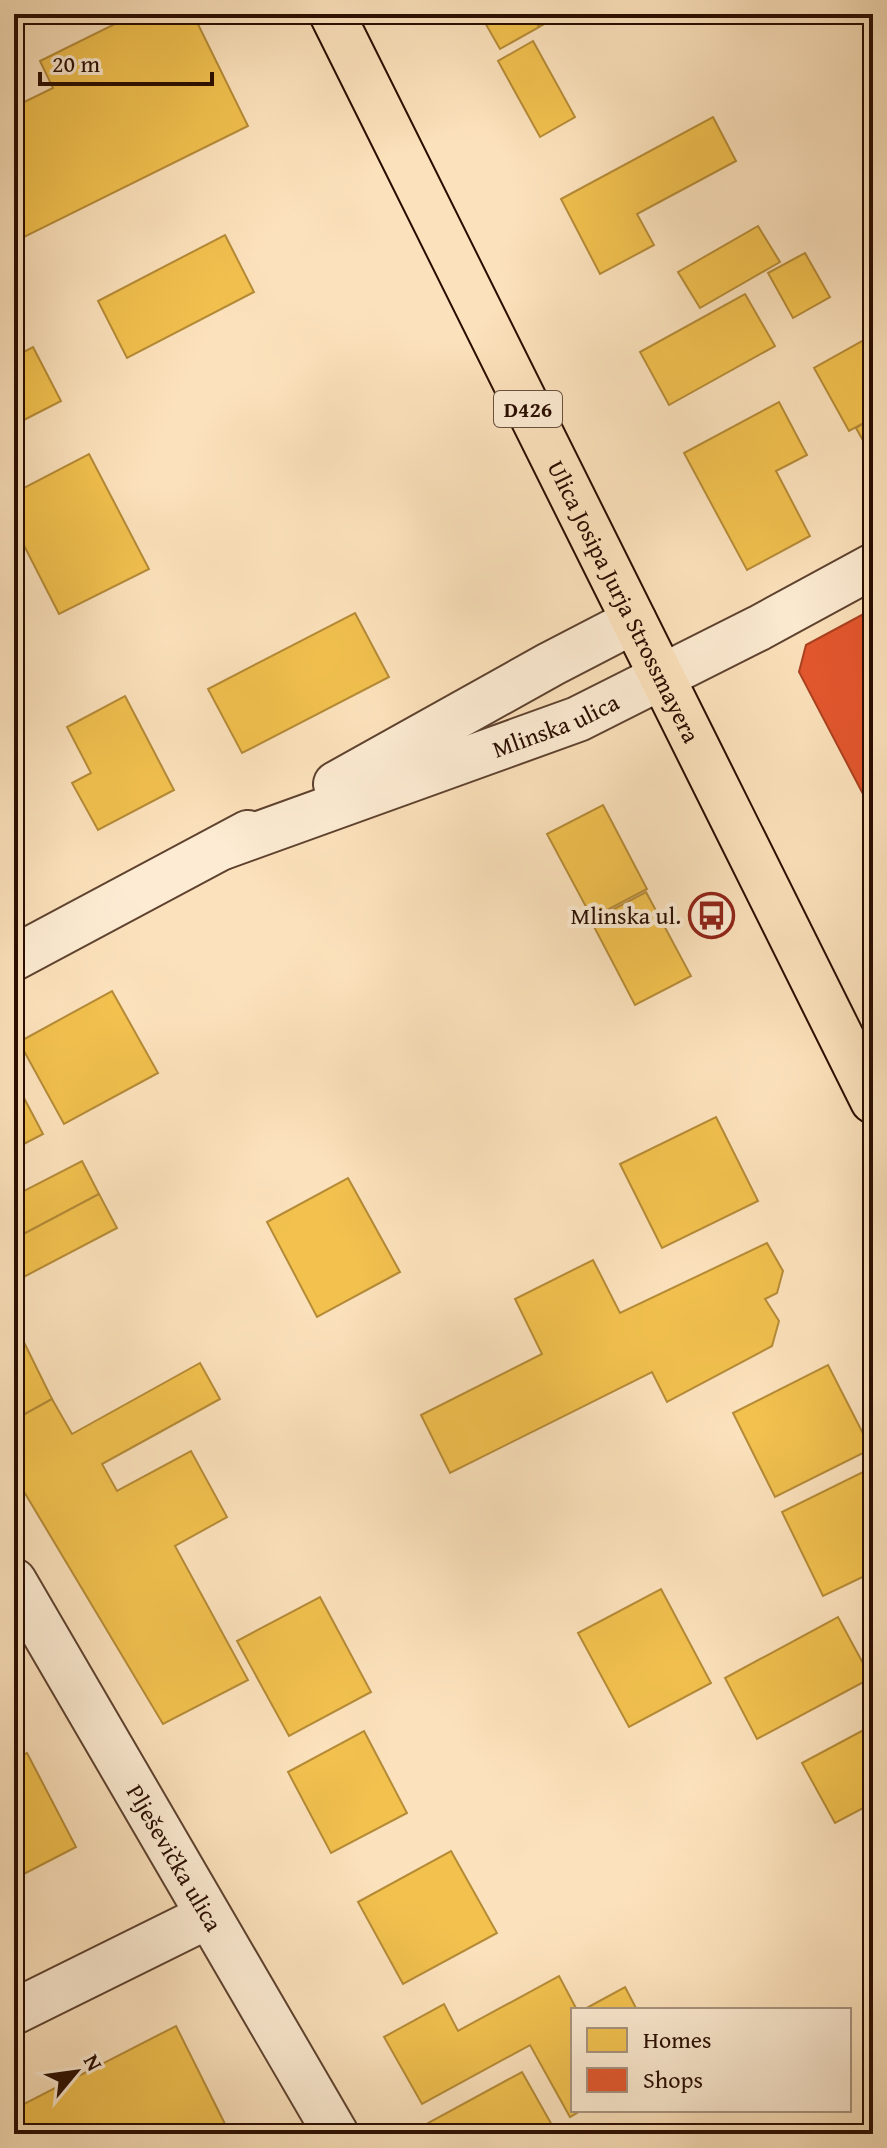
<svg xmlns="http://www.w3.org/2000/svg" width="887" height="2148" viewBox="0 0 887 2148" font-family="'Gentium Book Plus',serif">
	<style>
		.homes { fill: #f2c14e; stroke: #b68b37; stroke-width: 2 }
		.shops { fill: #e4572e; stroke: #ac4120; stroke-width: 2 }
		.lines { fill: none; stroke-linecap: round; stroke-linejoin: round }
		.minor-casing { stroke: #5e422f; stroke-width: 48 }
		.major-casing { stroke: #290d00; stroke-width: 48 }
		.minor { stroke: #fdecd3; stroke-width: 44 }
		.major { stroke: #fce2bc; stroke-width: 44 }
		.labels { text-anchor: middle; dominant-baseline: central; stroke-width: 8; stroke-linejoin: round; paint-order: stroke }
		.shield { fill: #fdecd3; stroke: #69503f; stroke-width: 2 }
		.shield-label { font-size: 22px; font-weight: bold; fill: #290d00 }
		.street-label { font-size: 24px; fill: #290d00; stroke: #fdecd3 }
		.poi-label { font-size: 24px; fill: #290d00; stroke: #fdecd3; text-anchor: end }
	</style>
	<rect width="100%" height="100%" fill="#fce2bc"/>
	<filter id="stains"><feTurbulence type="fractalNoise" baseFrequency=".0025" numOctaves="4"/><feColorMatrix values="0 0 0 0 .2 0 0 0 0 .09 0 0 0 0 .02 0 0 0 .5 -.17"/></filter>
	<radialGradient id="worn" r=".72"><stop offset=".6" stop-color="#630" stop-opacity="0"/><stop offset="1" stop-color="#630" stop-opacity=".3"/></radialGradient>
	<!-- homes -->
	<g class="homes">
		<path d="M135,14h58l55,112 -234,116v-135l39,-19 -13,-27z"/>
		<path d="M480,14h52l7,13 -39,22z"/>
		<path d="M532,14h31l-24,13z"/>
		<path d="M533,41l42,76 -35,20 -42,-76z"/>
		<path d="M713,117l23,44 -99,53 17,31 -54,29 -39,-75z"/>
		<path d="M758,226l22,36 -80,46 -22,-36z"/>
		<path d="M225,235l29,57 -127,66 -29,-57z"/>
		<path d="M805,253l25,44 -37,21 -25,-45z"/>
		<path d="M745,294l30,52 -106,59 -29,-53z"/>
		<path d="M873,335v83l-24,13 -35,-63z"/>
		<path d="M33,347l28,54 -47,24v-68z"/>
		<path d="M779,402l28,53 -31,16 34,65 -63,34 -63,-117z"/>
		<path d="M873,418v40l-17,-30z"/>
		<path d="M89,454l60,115 -90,45 -45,-88v-33z"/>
		<path d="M355,613l34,64 -147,76 -34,-64z"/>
		<path d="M125,696l49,94 -76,40 -26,-47 19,-10 -24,-46z"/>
		<path d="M603,805l44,84 -55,29 -45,-84z"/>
		<path d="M646,892l45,84 -56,29 -44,-84z"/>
		<path d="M112,991l46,82 -94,51 -45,-82z"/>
		<path d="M14,1079l29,55 -29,15z"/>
		<path d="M716,1117l42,84 -96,47 -42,-84z"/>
		<path d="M82,1161l17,33 -85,45v-43z"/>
		<path d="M348,1178l52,94 -83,45 -50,-95z"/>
		<path d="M99,1194l18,34 -103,54v-43z"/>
		<path d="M767,1243l16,28 -6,22 -12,6 14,22 -7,25 -105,56 -15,-30 -202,101 -29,-58 121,-61 -27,-55 78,-39 27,53z"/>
		<path d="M14,1322l38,77 -38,21z"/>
		<path d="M200,1363l20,36 -118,65 15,27 74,-40 36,66 -52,29 73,134 -85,44 -149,-249v-55l38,-21 20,35z"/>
		<path d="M828,1365l43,84 -96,48 -42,-84z"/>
		<path d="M873,1467v105l-50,24 -41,-84z"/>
		<path d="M661,1589l50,94 -82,44 -51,-94z"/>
		<path d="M320,1597l51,95 -82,44 -52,-95z"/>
		<path d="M838,1617l33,61 -114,61 -32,-61z"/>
		<path d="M873,1725v78l-38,20 -33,-60z"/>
		<path d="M364,1731l43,82 -76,40 -43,-81z"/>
		<path d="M27,1753l49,94 -62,32v-120z"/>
		<path d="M451,1851l46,82 -94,51 -45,-82z"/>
		<path d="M559,1976l18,34h-4v100h9l-12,7 -40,-72 -108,59 -38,-67 60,-33 14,27z"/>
		<path d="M625,1987l12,23h-54z"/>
		<path d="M176,2026l54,108h-216v-25z"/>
		<path d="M522,2072l35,62h-122l-7,-11z"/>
	</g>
	<!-- shops -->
	<path class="shops" d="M873,609v204l-74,-141 7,-27z"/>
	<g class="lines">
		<defs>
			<g id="minor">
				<path d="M336,784l215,-120 83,-43"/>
				<path id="s1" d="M223,847l355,-128 181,-91 114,-62"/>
				<path d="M14,958l234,-125"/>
				<path id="s2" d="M14,1581l322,553"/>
				<path d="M14,2012l194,-96"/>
			</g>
			<g id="major">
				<path id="s3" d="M332,14l541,1087"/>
			</g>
		</defs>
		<!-- minor casing -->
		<use href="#minor" class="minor-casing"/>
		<!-- major casing -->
		<use href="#major" class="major-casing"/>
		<!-- minor -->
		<use href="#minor" class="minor"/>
		<!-- major -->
		<use href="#major" class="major"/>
	</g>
	<!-- icons -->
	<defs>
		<symbol id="bus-ring" viewBox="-11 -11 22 22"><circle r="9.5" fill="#fdecd3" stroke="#8f2418" stroke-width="1.5"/><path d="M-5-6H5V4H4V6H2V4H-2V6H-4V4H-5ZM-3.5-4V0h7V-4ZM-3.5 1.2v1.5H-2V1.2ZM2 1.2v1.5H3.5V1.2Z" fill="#8f2418"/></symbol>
	</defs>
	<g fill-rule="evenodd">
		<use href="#bus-ring" x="686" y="890" width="51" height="51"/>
	</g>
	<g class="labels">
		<!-- shield labels -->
		<rect class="shield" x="494" y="391" width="68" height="36" rx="6"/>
		<g class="shield-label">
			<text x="528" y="409">D426</text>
		</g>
		<!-- street labels -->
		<g class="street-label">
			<text stroke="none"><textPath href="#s3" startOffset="656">Ulica Josipa Jurja Strossmayera</textPath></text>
			<text stroke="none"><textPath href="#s1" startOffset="354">Mlinska ulica</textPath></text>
			<text stroke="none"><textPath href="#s2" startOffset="320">Plješevička ulica</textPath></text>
		</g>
		<!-- poi labels -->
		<g class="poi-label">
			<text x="681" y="915">Mlinska ul.</text>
		</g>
	</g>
	<!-- margin -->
	<rect width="887" height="2148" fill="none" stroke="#fce2bc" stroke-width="48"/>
	<rect x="16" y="16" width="855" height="2116" fill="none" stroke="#290d00" stroke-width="4"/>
	<rect x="24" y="24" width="839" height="2100" fill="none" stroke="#290d00" stroke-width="2"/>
	<!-- legend -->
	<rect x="571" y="2008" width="280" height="104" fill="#fdecd3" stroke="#a8937f" stroke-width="2"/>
	<rect x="587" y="2028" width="40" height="24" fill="#f2c14e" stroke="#a8937f" stroke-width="2"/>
	<text x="643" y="2048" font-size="24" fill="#290d00">Homes</text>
	<rect x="587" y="2068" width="40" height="24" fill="#e4572e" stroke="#a8937f" stroke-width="2"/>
	<text x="643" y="2088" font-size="24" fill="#290d00">Shops</text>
	<!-- north arrow -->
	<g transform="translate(76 2072) rotate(61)" stroke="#fdecd3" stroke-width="6" paint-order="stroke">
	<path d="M0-6L14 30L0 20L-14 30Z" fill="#290d00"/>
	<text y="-12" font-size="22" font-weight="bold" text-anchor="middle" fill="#290d00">N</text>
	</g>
	<!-- scale -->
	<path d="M40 72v12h172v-12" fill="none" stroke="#290d00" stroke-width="4"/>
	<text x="52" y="72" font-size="24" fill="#290d00" stroke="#fdecd3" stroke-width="6" paint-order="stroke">20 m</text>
	<rect width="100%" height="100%" filter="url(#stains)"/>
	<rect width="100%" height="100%" fill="url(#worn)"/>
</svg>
